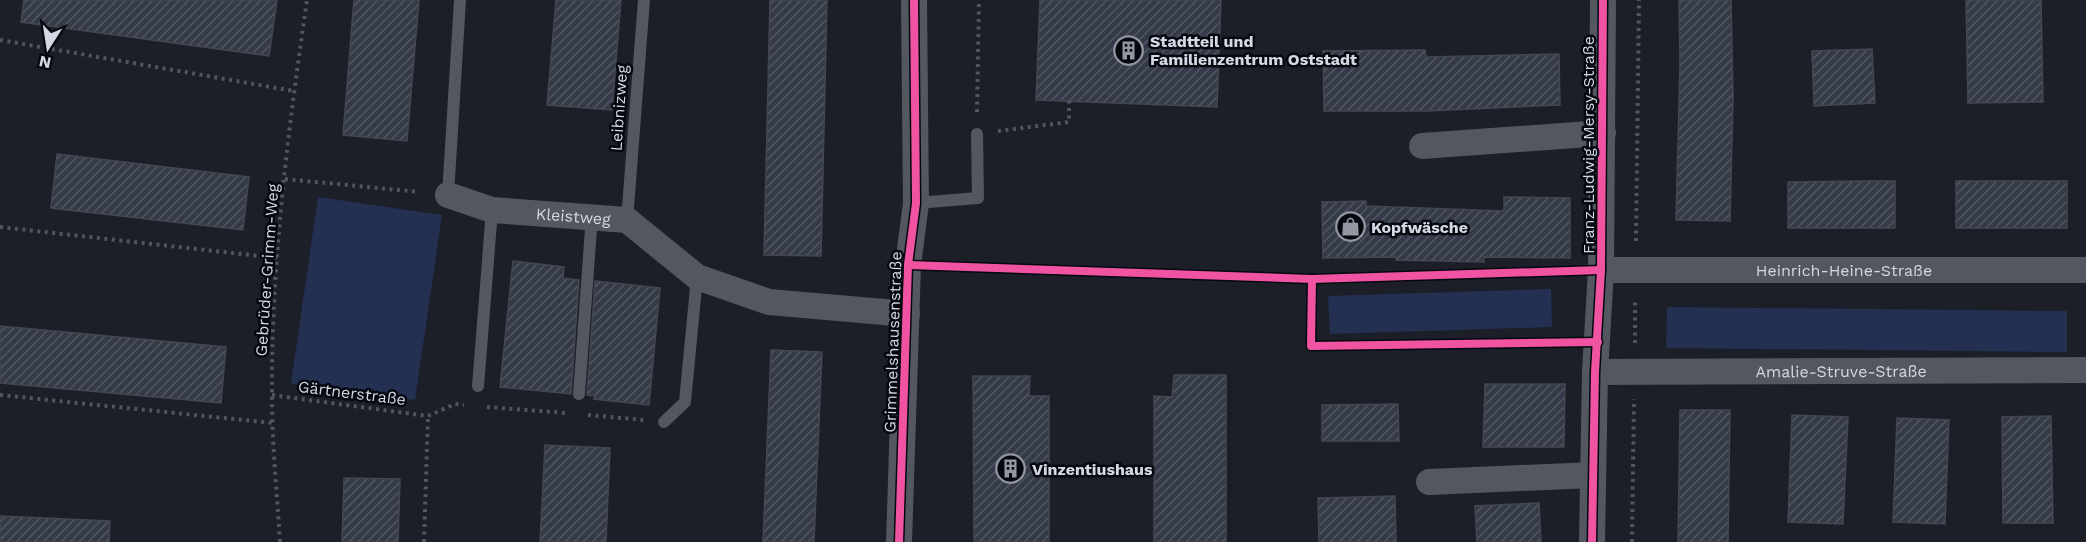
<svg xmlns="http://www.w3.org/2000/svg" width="2086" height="542" viewBox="0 0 2086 542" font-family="'Work Sans',sans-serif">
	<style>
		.green { fill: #233052 }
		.building { fill: url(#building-hatch); stroke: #44474f; stroke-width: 1.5 }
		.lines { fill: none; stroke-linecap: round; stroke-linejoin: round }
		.path { stroke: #52555e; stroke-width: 4; stroke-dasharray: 3 4.5; stroke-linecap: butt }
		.lane { stroke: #535760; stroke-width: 12 }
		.street { stroke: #535760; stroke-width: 26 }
		.cycleway-casing { stroke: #05080f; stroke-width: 11 }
		.cycleway { stroke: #f153a3; stroke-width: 8 }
		.labels { text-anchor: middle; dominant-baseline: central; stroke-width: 5; stroke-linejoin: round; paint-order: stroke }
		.poi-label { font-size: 16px; font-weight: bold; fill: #d3d8e4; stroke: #05080f; text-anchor: start }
		.street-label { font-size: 16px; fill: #d3d8e4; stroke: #05080f }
	</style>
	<defs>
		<pattern id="building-hatch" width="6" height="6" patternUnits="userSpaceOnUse" patternTransform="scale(1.5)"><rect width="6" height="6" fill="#353a48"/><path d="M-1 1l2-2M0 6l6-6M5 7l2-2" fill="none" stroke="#515662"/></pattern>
	</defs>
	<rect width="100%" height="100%" fill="#1c1f28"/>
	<!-- green -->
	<g class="green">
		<path d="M318,197l124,18 -27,185 -124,-16z"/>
		<path d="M1551,289l1,38 -222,7 -2,-38z"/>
		<path d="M1667,307l400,4v41l-401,-4z"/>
	</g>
	<!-- building -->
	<g class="building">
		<path d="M24,0h253l-8,56 -248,-34z"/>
		<path d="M354,0h65l-12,141 -64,-6z"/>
		<path d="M556,0h65l-9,110 -65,-5z"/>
		<path d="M770,0h57l-6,256 -57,-1z"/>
		<path d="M1040,0h181l-4,107 -181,-7z"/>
		<path d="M1679,0h52l2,98 -3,123 -54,-1 4,-156z"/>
		<path d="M1966,0h75l2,102 -75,1z"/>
		<path d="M1872,49l3,54 -61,3 -2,-55z"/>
		<path d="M1425,50l1,7 133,-3 1,51 -134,6h-102l-1,-60z"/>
		<path d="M57,154l192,23 -6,53 -192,-22z"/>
		<path d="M1865,181h30v47h-107v-46z"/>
		<rect x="1956" y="181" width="111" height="47"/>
		<path d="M1504,197l66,1v60l-86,-1v5l-88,-2v-3l-73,1 -1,-56 44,-1v5l138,5z"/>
		<path d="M513,261l51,6 -1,11 16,2 -8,114 -71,-7z"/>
		<path d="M595,281l65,7 -11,117 -55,-6 1,-3 -8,-1z"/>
		<path d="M0,326l226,21 -5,56 -221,-20z"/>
		<path d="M771,350l51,2 -8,190h-51z"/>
		<path d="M1174,375h52v167h-72v-146l18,1z"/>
		<path d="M973,376h57l-1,20h20v146h-75z"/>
		<path d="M1485,384h80l-1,63h-81z"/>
		<path d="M1398,404l1,37h-77v-36z"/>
		<path d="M1680,410h50l-2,132h-50z"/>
		<path d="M1792,415l56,2 -5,107 -55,-2z"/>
		<path d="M2051,416l2,107h-50l-1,-106z"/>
		<path d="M1897,418l52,2 -4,104 -52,-2z"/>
		<path d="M545,445l65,3 -4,94h-66z"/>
		<path d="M344,478l56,1 -2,63h-56z"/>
		<path d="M1395,496l1,46h-77l-1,-44z"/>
		<path d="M1539,503l2,39h-64l-2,-36z"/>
		<path d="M0,516l110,5 -1,21h-109z"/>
	</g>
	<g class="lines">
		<!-- path -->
		<g class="path">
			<path d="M0,40l294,51"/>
			<path d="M977,112l2,-112"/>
			<path d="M998,131l71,-9v-21"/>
			<path d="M285,179l134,13"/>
			<path d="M0,227l277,31"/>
			<path d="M1636,241l3,-241"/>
			<path d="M1635,343v-43"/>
			<path d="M0,395l273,28"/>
			<path d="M272,395l156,21"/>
			<path d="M487,407l79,6"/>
			<path d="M588,415l56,5"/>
			<path d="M428,416l27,-12 9,1"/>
			<path d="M280,542c-3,-49 -8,-97 -8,-146 -1,-132 16,-265 35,-396"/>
			<path d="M424,542l4,-126"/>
			<path d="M1632,542l2,-143"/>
		</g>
		<!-- lane -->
		<g class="lane">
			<path d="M448,195l12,-195"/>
			<path d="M916,203l62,-5 -1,-64"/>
			<path d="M627,220l17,-220"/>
			<path d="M478,386l14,-176"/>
			<path d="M579,394l13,-179"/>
			<path d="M664,422l21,-20 12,-125"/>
		</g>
		<!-- street -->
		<g class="street">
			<path d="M1422,146l181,-13"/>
			<path id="s1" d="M448,195l44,15 135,10 70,57 72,25 138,12"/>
			<path id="s2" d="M1601,270h485"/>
			<path id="s3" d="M1595,372l491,-2"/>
			<path d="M1429,482l164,-7"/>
			<path d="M899,542l9,-277 8,-62 -2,-203"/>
			<path d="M1592,542l3,-170 6,-102 2,-270"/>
		</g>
		<defs>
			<g id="cycleway">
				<path d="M908,265l404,14 -1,67 287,-4"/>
				<path d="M1312,279l289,-9"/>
				<path d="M899,542l9,-277 8,-62 -2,-203"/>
				<path d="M1592,542l3,-170 6,-102 2,-270"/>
			</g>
		</defs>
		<!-- cycleway casing -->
		<use href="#cycleway" class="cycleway-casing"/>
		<!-- cycleway -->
		<use href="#cycleway" class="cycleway"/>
	</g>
	<!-- icons -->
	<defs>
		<symbol id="building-ring" viewBox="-11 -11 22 22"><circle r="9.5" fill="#05080f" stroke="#9397a2" stroke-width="1.5"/><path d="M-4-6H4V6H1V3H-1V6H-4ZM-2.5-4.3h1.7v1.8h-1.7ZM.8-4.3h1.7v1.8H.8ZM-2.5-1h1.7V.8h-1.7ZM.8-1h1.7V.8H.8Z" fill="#9397a2"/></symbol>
		<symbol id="shop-ring" viewBox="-11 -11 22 22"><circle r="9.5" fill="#05080f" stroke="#9397a2" stroke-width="1.5"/><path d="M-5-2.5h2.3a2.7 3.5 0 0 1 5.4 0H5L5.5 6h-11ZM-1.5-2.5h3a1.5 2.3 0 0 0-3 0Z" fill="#9397a2"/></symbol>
	</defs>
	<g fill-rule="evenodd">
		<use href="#building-ring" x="1112" y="34" width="33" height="33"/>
		<use href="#shop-ring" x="1334" y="210" width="33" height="33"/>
		<use href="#building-ring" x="994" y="452" width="33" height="33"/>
	</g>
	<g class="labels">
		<!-- poi labels -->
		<g class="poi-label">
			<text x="1150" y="41">Stadtteil und<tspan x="1150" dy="18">Familienzentrum Oststadt</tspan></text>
			<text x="1371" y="227">Kopfwäsche</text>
			<text x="1032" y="469">Vinzentiushaus</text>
		</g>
		<!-- street labels -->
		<g class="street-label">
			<text transform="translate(619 108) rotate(-86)">Leibnizweg</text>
			<text transform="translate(1588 145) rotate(-90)">Franz-Ludwig-Mersy-Straße</text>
			<text stroke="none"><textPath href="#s1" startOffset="128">Kleistweg</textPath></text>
			<text transform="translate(267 270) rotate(-86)">Gebrüder-Grimm-Weg</text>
			<text stroke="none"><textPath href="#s2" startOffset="243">Heinrich-Heine-Straße</textPath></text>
			<text transform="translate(893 342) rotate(-88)">Grimmelshausenstraße</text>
			<text stroke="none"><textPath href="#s3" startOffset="246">Amalie-Struve-Straße</textPath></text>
			<text transform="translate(352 393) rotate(7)">Gärtnerstraße</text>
		</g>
	</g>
	<!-- north arrow -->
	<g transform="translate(48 48) rotate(192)" stroke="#05080f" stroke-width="4.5" paint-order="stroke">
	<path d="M0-4.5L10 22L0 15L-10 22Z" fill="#d3d8e4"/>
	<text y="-9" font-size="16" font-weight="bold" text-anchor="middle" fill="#d3d8e4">N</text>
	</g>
</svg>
